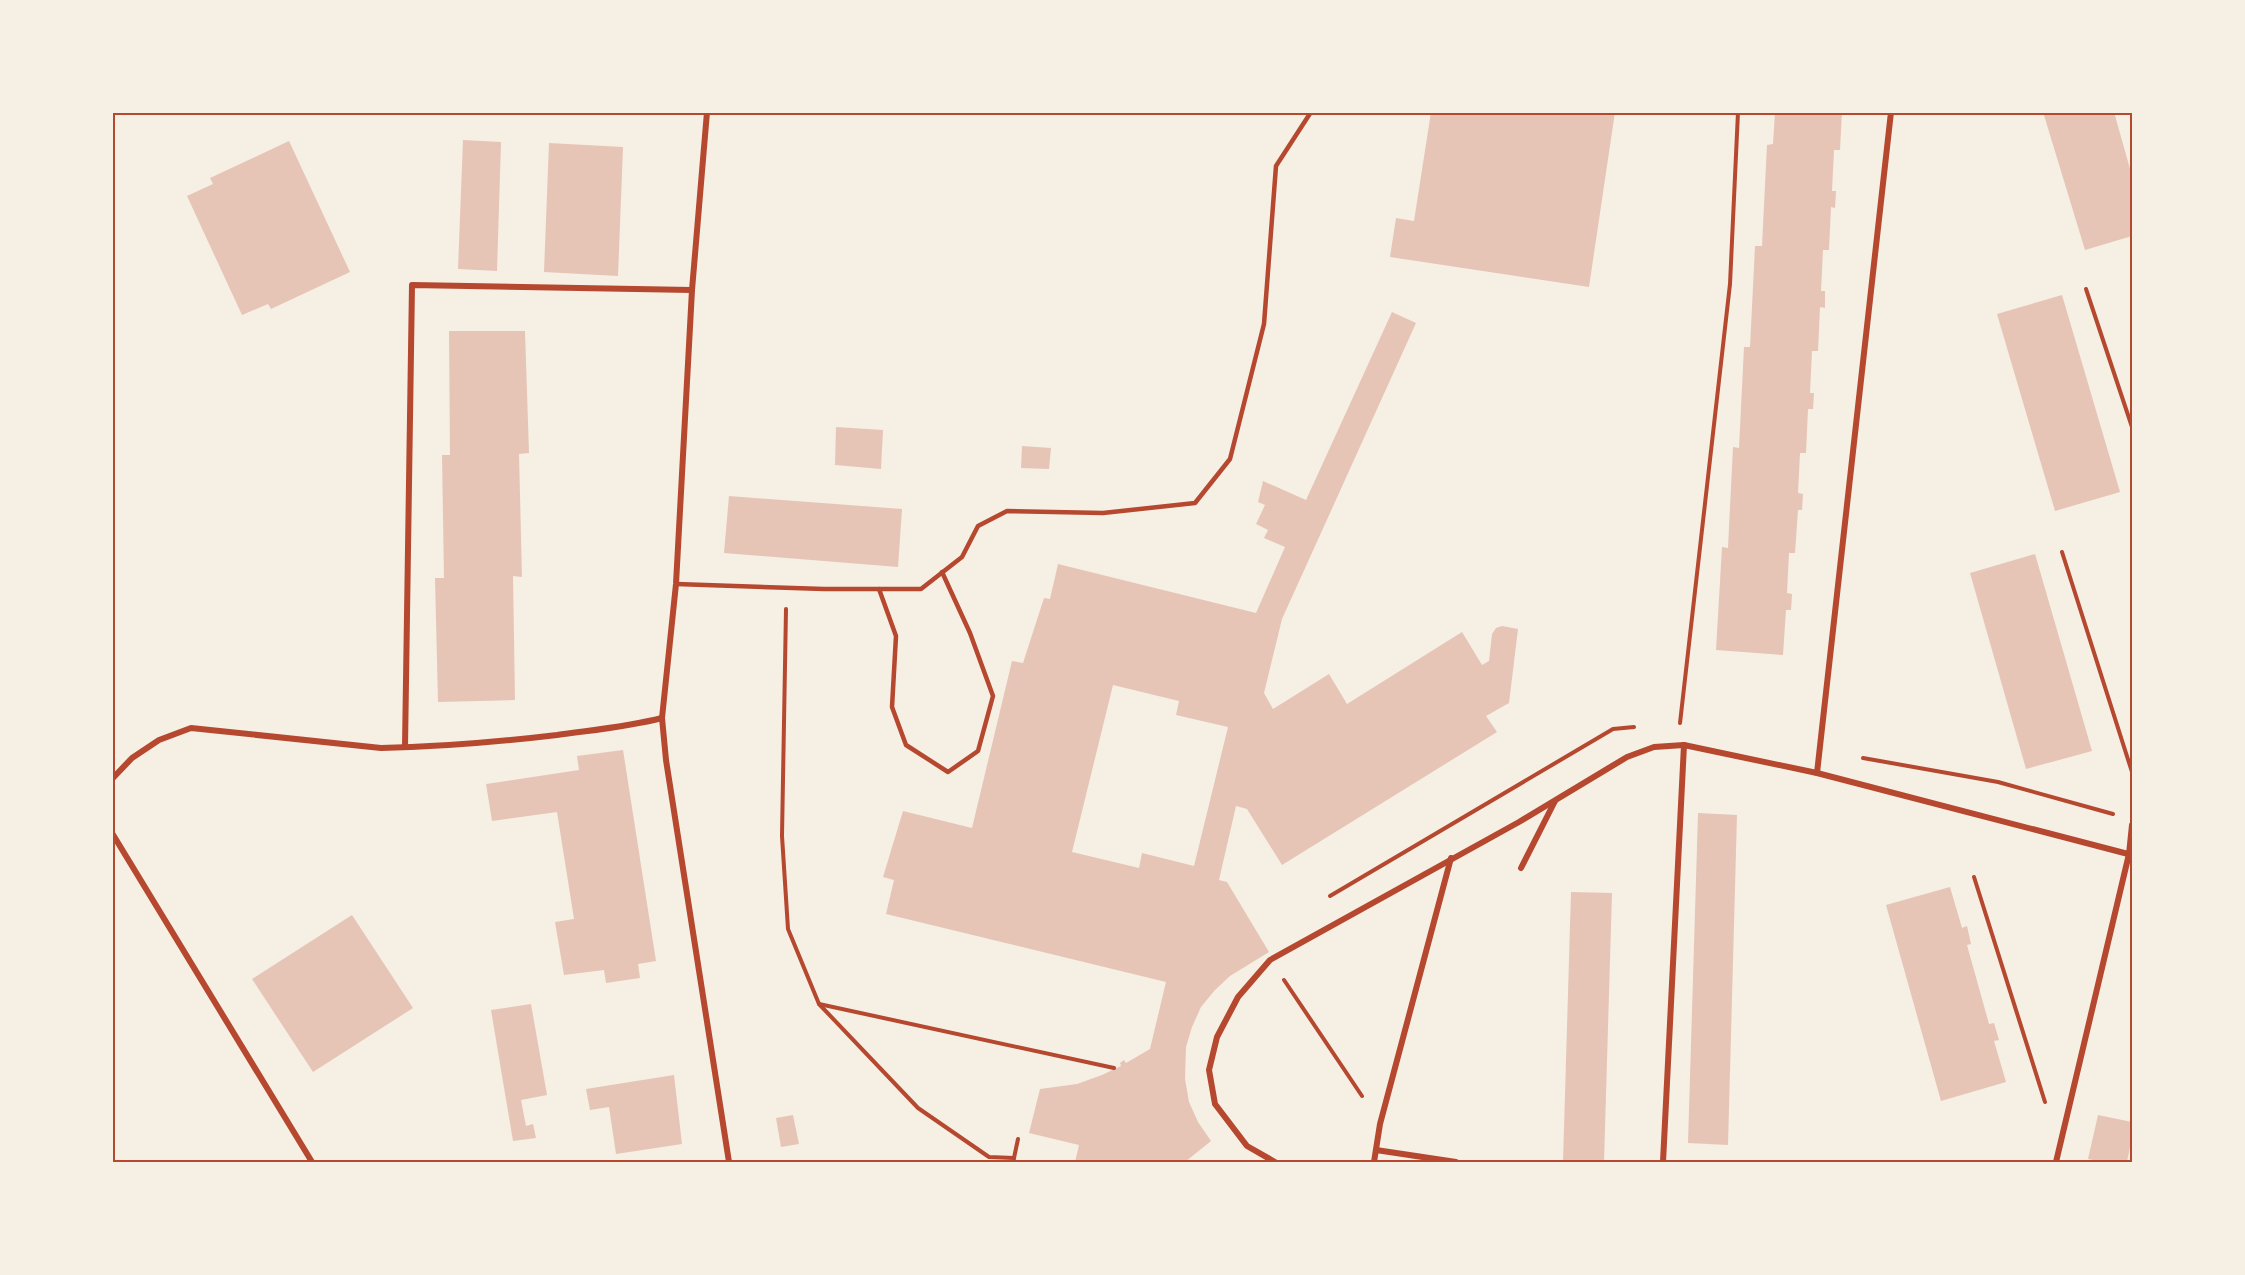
<svg xmlns="http://www.w3.org/2000/svg" width="2245" height="1275" viewBox="0 0 2245 1275" font-family="'Source Sans 3',sans-serif">
	<style>
		.building { fill: #e6c5b7; fill-rule: evenodd }
		.lines { fill: none; stroke-linecap: round; stroke-linejoin: round }
		.path { stroke: #b5482f; stroke-width: 4 }
		.service { stroke: #b5482f; stroke-width: 4.5 }
		.minor { stroke: #b5482f; stroke-width: 6 }
		.neatline { fill: none; stroke: #b5482f; stroke-width: 2 }
	</style>
	<rect width="100%" height="100%" fill="#f6efe4"/>
	<!-- building -->
	<g class="building">
		<path d="M1431,112h184l-26,175 -199,-30 6,-39 18,3z"/>
		<path d="M1775,112h67l-2,38h-6l-2,41h4l-1,17 -4,-1 -2,43h-6l-2,41h4v17l-5,-1 -2,44h-6l-2,42h4l-1,16h-5l-2,44h-6l-2,40 5,1 -1,16h-4l-3,43h-6l-2,40 5,1 -1,16h-5l-3,45 -67,-5 6,-103 6,1 5,-101 6,1 5,-101h6l5,-101h7l5,-101 6,-1z"/>
		<path d="M2043,112h71l18,64v60l-47,14z"/>
		<path d="M463,140l38,2 -4,129 -39,-2z"/>
		<path d="M289,141l61,131 -79,37 -3,-5 -26,11 -55,-119 26,-12 -3,-6z"/>
		<path d="M549,143l74,4 -5,129 -74,-4z"/>
		<path d="M2062,295l58,197 -65,19 -58,-197z"/>
		<path d="M1392,312l24,11 -134,296 -18,74 9,16 56,-35 18,30 115,-72 20,33 7,-4 3,-27 4,-6 6,-2 16,3 -9,74 -23,13 11,16 -215,133 -35,-56 -11,-3 -17,74 8,2 42,70 -39,24 -15,14 -14,17 -9,20 -6,20 -1,32 4,23 9,20 13,19 -26,21h-110l4,-17 -50,-12 11,-44 37,-5 25,-9 19,-9 -1,-3 4,-3 2,3 24,-14 16,-67 -280,-68 8,-34 -11,-3 20,-66 69,17 40,-167 11,2 21,-65 6,1 8,-35 198,49 29,-66 -21,-9 4,-8 -12,-6 9,-19 -7,-3 5,-21 43,19zM1113,685l66,16 -3,14 52,12 -34,139 -52,-13 -3,15 -67,-16z"/>
		<path d="M449,331h76l4,122 -10,1 3,123 -9,-1 2,124 -77,2 -3,-124h9l-2,-123h8z"/>
		<path d="M836,427l47,3 -2,39 -46,-4z"/>
		<path d="M1022,446l29,2 -2,21 -28,-1z"/>
		<path d="M729,496l173,13 -4,58 -174,-14z"/>
		<path d="M2035,554l57,197 -66,18 -56,-196z"/>
		<path d="M623,750l33,211 -18,3 2,14 -34,5 -2,-13 -40,5 -9,-53 19,-3 -17,-107 -65,9 -6,-37 93,-14 -2,-14z"/>
		<path d="M1698,813l39,2 -9,330 -40,-2z"/>
		<path d="M1950,887l12,41 5,-2 4,18 -4,1 22,79 5,-1 5,17 -5,1 12,41 -65,19 -55,-196z"/>
		<path d="M1571,892l41,1 -8,269h-41z"/>
		<path d="M352,915l61,93 -100,64 -61,-93z"/>
		<path d="M531,1004l16,91 -26,5 5,26 7,-2 3,14 -23,3 -22,-131z"/>
		<path d="M674,1075l8,69 -66,10 -7,-47 -19,3 -4,-21z"/>
		<path d="M793,1115l6,29 -18,3 -5,-29z"/>
		<path d="M2098,1115l34,7v15l-5,25h-24l-15,-3z"/>
	</g>
	<g class="lines">
		<!-- path -->
		<g class="path">
			<path d="M2086,289l46,138"/>
			<path d="M2062,552l70,220"/>
			<path d="M786,609l-4,227 6,93 31,75 99,104 71,49 25,1 -1,4"/>
			<path d="M1680,723l50,-439 8,-172"/>
			<path d="M1863,758l135,24 115,32"/>
			<path d="M1974,877l71,225"/>
			<path d="M1330,896l283,-167 21,-2"/>
			<path d="M1284,980l78,116"/>
			<path d="M819,1004l295,64"/>
			<path d="M1014,1158l4,-19"/>
		</g>
		<!-- service -->
		<g class="service">
			<path d="M676,584l148,5h97l41,-32 16,-31 29,-15 96,2 92,-10 35,-44 34,-135 12,-158 35,-54"/>
			<path d="M879,589l17,47 -4,71 14,38 42,27 30,-21 15,-55 -23,-63 -28,-61"/>
		</g>
		<!-- minor -->
		<g class="minor">
			<path d="M707,112l-15,178 -16,294 -14,134 4,42 63,402"/>
			<path d="M405,747l7,-462 280,5"/>
			<path d="M1817,773l74,-661"/>
			<path d="M112,779l20,-21 27,-18 32,-12 190,20c59,-1 117,-6 176,-13 35,-5 70,-8 105,-17"/>
			<path d="M112,833l200,329"/>
			<path d="M1521,868l34,-67"/>
			<path d="M1376,1150l80,12"/>
			<path d="M1275,1162l-28,-16 -32,-42 -6,-34 8,-33 21,-40 32,-37 249,-138 108,-65 27,-10 30,-2 133,28 315,82"/>
			<path d="M1374,1162l6,-38 71,-266"/>
			<path d="M1663,1162l21,-417"/>
			<path d="M2056,1162l73,-308 3,-29"/>
		</g>
	</g>
	<!-- border -->
	<rect width="2245" height="1275" fill="none" stroke="#f6efe4" stroke-width="228"/>
	<rect x="114" y="114" width="2017" height="1047" class="neatline"/>
</svg>
